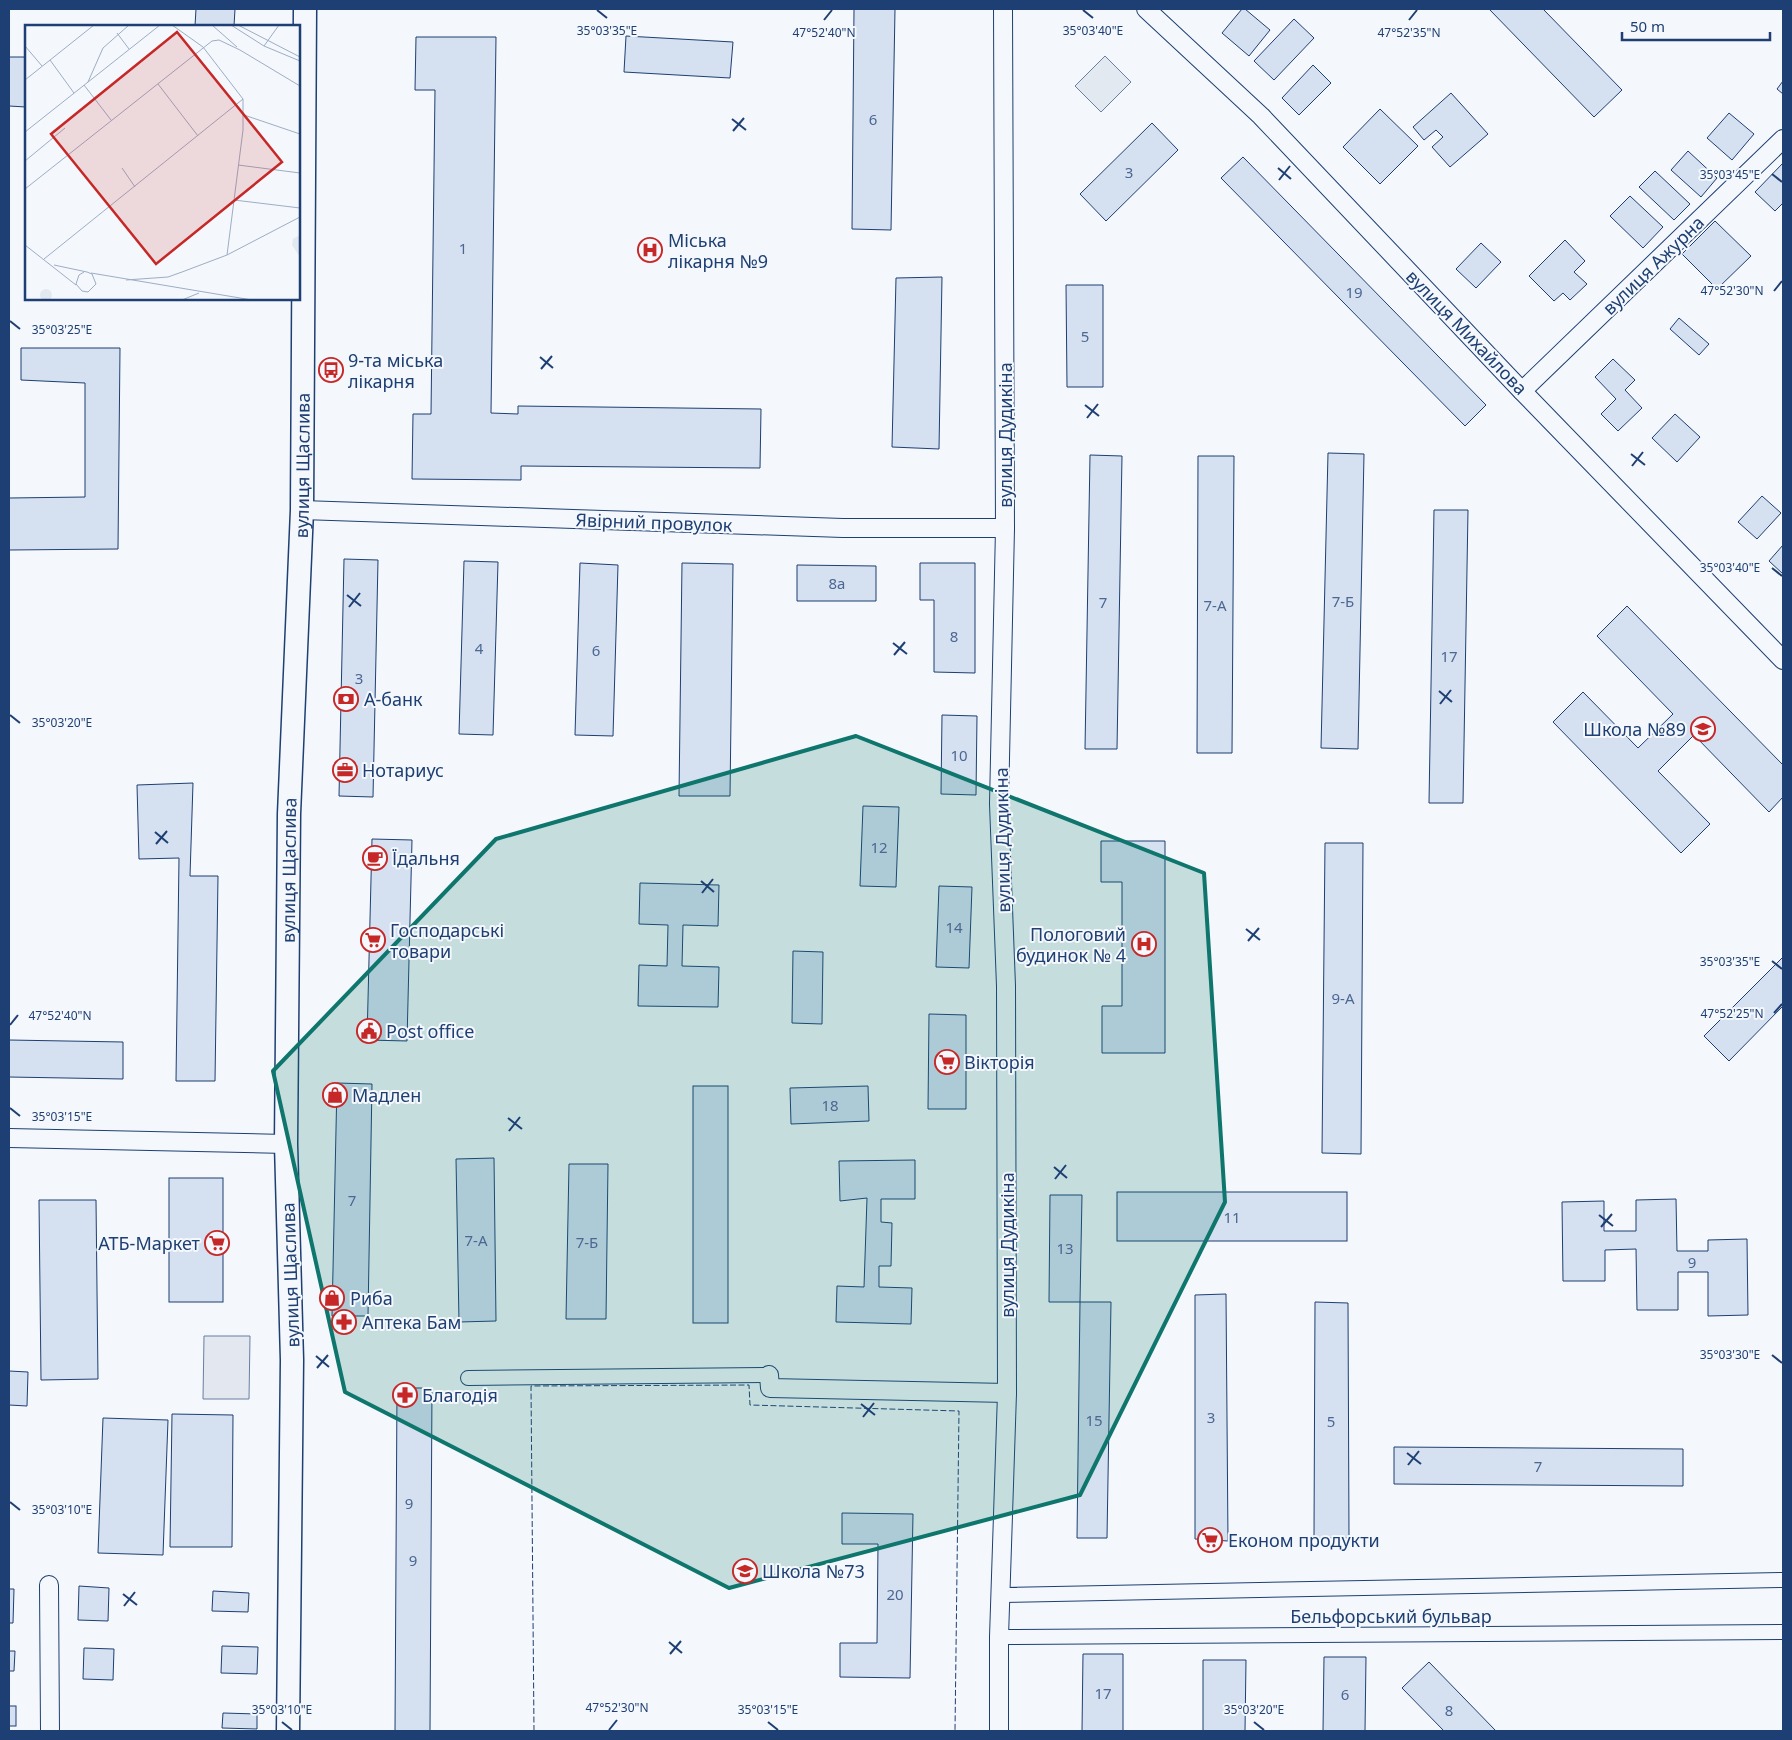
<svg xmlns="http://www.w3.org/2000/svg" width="1792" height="1740" viewBox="0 0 1792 1740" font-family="'Noto Sans',sans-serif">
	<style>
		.green { fill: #e3e9f0; stroke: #687fa3 }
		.parking { fill: #e3e8f0; stroke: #687fa3 }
		.building { fill: #d5e0f0; stroke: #1d3f73 }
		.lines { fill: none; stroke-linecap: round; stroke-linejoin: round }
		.pedestrian-casing { stroke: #1d3f73; stroke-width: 16 }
		.minor-casing { stroke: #1d3f73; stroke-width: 20 }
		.tertiary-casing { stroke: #1d3f73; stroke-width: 25 }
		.pedestrian { stroke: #f4f7fb; stroke-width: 14 }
		.minor { stroke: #f4f7fb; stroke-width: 18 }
		.tertiary { stroke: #f4f7fb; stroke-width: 22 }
		.fence { stroke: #1d3f73; stroke-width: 1; stroke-dasharray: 6 2.5; stroke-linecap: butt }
		.marked { fill: #0f766e; fill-opacity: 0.2; stroke: #0f766e; stroke-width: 4; stroke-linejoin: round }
		.ticks { fill: none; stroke: #1d3f73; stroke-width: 2 }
		.labels { text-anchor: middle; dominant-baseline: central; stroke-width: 4; stroke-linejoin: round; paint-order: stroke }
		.number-label { font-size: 15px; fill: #4b6792 }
		.poi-label { font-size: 18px; fill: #1d3f73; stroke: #f4f7fb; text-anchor: start }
		.street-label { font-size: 18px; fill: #1d3f73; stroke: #f4f7fb }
		.inset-road { fill: none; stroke: #9eadc5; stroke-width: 1 }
		.view { fill: #c62828; fill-opacity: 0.15; stroke: #c62828; stroke-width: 2.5 }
		.inset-edge { fill: none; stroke: #1d3f73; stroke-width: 2.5 }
		.ticks-label { font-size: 12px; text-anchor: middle; fill: #1d3f73; stroke: #f4f7fb; stroke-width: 4; stroke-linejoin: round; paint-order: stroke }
	</style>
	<rect width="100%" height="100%" fill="#f4f7fb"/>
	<!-- green -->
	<path class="green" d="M1105,56l26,26 -30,30 -26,-26z"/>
	<!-- parking -->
	<path class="parking" d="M204,1336h46l-1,63h-46z"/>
	<!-- building -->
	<g class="building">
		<path d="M196,9h39l-1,17h-39z"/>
		<path d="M854,9h41l-4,221 -39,-1z"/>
		<path d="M1242,9h3l25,21 -21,26 -27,-23z"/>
		<path d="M1489,9h54l79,81 -28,27z"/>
		<path d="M1294,19l20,19 -40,42 -20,-19z"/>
		<path d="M626,36l107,6 -3,36 -106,-6z"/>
		<path d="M416,37h80l-5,376 27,1v-8l243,3 -1,59 -239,-2v14l-109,-1 1,-65h18l4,-324h-20z"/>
		<path d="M9,57h17v50l-17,-1z"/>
		<path d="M1313,65l18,18 -32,32 -17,-17z"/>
		<path d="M1783,81v13l-6,-5z"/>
		<path d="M1451,93l37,41 -38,33 -18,-20 11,-10 -7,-7 -12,10 -11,-13z"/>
		<path d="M1380,109l38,37 -38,38 -37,-37z"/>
		<path d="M1729,113l25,21 -22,26 -25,-22z"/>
		<path d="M1152,123l26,27 -72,71 -26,-27z"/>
		<path d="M1688,151l29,27 -16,19 -30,-27z"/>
		<path d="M1243,157l243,248 -21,21 -244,-248z"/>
		<path d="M1783,163v40l-8,8 -20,-19z"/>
		<path d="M1655,171l35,33 -16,16 -35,-33z"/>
		<path d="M1630,196l33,31 -20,21 -33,-32z"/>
		<path d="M1715,221l36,35 -34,33 -35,-35z"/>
		<path d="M1565,240l20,21 -11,11 13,12 -17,16 -7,-7 -9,8 -25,-25z"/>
		<path d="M1481,243l20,19 -25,26 -20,-19z"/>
		<path d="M942,277l-3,172 -47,-2 4,-169z"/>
		<path d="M1066,285h37v102h-36z"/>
		<path d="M1679,318l30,26 -10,11 -29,-26z"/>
		<path d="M21,348h99l-2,201 -109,1v-52l76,-1v-114l-64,-3z"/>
		<path d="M1613,359l22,21 -10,10 17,18 -24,23 -17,-17 15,-15 -21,-22z"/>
		<path d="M1675,414l25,23 -23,25 -25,-24z"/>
		<path d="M1328,453l36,1 -6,295 -37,-1z"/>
		<path d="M1090,455l32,1 -5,293h-32z"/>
		<path d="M1198,456h36l-2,297h-35z"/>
		<path d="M1762,496l19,17 -24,26 -19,-17z"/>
		<path d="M1434,510h34l-5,293h-34z"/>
		<path d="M1783,545v29l-14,-13z"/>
		<path d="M344,559l34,1 -5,237 -34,-1z"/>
		<path d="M464,561l34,1 -5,173 -34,-1z"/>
		<path d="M580,563l38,2 -5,171 -38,-1z"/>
		<path d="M682,563l51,1 -3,232h-51z"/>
		<path d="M920,563h55v110l-41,-1v-72h-14z"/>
		<path d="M797,565l79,1v35h-79z"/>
		<path d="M1627,606l156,159v32l-14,15 -75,-77 -36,36 52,53 -29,29 -128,-131 30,-30 55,56 35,-34 -76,-78z"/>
		<path d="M942,715l35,1 -1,79 -35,-1z"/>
		<path d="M193,783l-3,93h28l-3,205h-39l3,-223 -40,1 -2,-74z"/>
		<path d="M863,806l36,1 -3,80 -36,-1z"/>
		<path d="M372,839l40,1 -5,201 -40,-1z"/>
		<path d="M1101,841h64v212h-63v-47h20v-124h-21z"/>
		<path d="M1325,843h38l-2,311 -39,-1z"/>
		<path d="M640,883l79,2 -1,41 -35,-1 -1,41 37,1 -1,40 -80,-1 1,-41 28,1 1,-41 -29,-1z"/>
		<path d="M939,886l33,1 -3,81 -33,-1z"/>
		<path d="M793,951l30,1 -1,72 -30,-1z"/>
		<path d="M1783,957v49l-54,55 -25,-25z"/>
		<path d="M929,1014l37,1v94h-38z"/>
		<path d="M9,1040l114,2v37l-114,-2z"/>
		<path d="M337,1083l35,1 -4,232h-36z"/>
		<rect x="693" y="1086" width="35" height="237"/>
		<path d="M868,1086l1,35 -78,3 -1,-36z"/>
		<path d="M494,1158l2,163 -37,1 -3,-163z"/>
		<path d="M915,1160v39h-34v23l11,1 -1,43h-12v21l33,1 -1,36 -75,-2 1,-36 27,1 3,-89 -27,3 -1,-40z"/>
		<path d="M569,1164h39l-2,155h-40z"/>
		<rect x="169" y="1178" width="54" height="124"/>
		<rect x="1117" y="1192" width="230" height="49"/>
		<path d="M1050,1195h32l-2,107h-31z"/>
		<path d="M1676,1199l1,52h31v-11l39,-1 1,76 -40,1v-44h-30v38h-41l-1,-61 -31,1v31h-42l-1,-79 42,-1v30h32v-31z"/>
		<path d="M39,1200h57l2,179 -57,1z"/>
		<path d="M1226,1294l2,247 -33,-2v-244z"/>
		<path d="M1080,1302h31l-4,236h-30z"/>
		<path d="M1315,1302l33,1 1,235h-35z"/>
		<path d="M9,1371l19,1 -1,34 -18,-1z"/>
		<path d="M397,1388h35l-2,343h-35z"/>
		<path d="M172,1414l61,1 -1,132h-62z"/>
		<path d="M103,1418l65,2 -5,135 -65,-2z"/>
		<path d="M1394,1447l289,2v37l-289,-2z"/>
		<path d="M842,1513l71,1 -3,164 -70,-1v-34h37l1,-99h-36z"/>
		<path d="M79,1586l30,2 -1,33 -30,-1z"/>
		<path d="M9,1589h5l-1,34h-4z"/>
		<path d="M213,1591l36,2 -1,19 -36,-1z"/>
		<path d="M222,1646l36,1 -1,27 -36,-1z"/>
		<path d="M84,1648l30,1 -1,31 -30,-1z"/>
		<path d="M9,1651h6l-1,20h-5z"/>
		<path d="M1083,1654h40v77h-41z"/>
		<path d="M1324,1657h42l-1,74h-42z"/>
		<path d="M1203,1660h43l-1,71h-42z"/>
		<path d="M1429,1662l67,69h-52l-42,-43z"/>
		<rect x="9" y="1706" width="7" height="20"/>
		<path d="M223,1713l34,1v15l-35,-1z"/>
	</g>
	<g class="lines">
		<defs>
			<g id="pedestrian">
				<path d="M468,1378l301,-3"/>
				<path d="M1000,1595l783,-15"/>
				<path d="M999,1637l784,-5"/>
			</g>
			<g id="minor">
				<path d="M1146,9l115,107 261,275 261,269"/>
				<path d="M1522,391l261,-252"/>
				<path d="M302,510l541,18h162"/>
				<path d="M9,1138l277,6"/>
				<path d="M769,1375l1,13 237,5"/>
				<path d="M49,1585l1,146"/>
				<path d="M999,1731v-94l8,-244 -1,-407 -7,-182 6,-276 -2,-519"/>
			</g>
			<g id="tertiary">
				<path id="s1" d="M288,1731l4,-371 -6,-216 3,-330 13,-304 3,-501"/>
			</g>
		</defs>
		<!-- pedestrian casing -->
		<use href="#pedestrian" class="pedestrian-casing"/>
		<!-- minor casing -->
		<use href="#minor" class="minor-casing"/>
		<!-- tertiary casing -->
		<use href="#tertiary" class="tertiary-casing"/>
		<!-- pedestrian -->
		<use href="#pedestrian" class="pedestrian"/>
		<!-- minor -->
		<use href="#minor" class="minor"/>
		<!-- tertiary -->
		<use href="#tertiary" class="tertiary"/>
		<!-- fence -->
		<path class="fence" d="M534,1731l-3,-345 218,-1 1,20 209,6 -4,320"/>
	</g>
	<!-- marked area -->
	<path class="marked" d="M856,736l348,137 21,329 -145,293 -351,93 -384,-196 -72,-321 223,-232z"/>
	<!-- ticks -->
	<path class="ticks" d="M597,10l10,8M1083,10l10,8M824,20l8,-10M1409,20l8,-10M732,119l14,11M733,131l11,-13M1278,168l13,11M1772,174l10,8M1279,180l11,-14M1774,291l8,-10M10,321l10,8M540,357l13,11M541,369l11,-13M1085,405l14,11M1087,418l11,-14M1631,454l14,11M1632,466l11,-14M1772,568l10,8M347,595l14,11M349,607l11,-14M893,643l14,11M894,655l11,-13M1439,691l13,11M1440,704l11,-14M10,715l10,8M155,832l13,11M156,844l11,-13M701,881l13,11M702,893l11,-14M1246,929l14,11M1248,941l11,-13M1772,961l10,8M1774,1013l8,-9M10,1025l8,-10M10,1108l10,8M508,1118l14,11M509,1131l11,-14M1054,1167l13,11M1055,1179l11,-14M1599,1215l14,11M1601,1227l11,-13M1772,1355l10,8M316,1356l13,11M317,1368l11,-13M861,1404l14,11M863,1417l11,-14M1407,1453l14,11M1408,1465l11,-14M10,1502l10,8M123,1594l14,11M124,1606l11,-14M669,1642l13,11M670,1654l11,-13M282,1722l10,8M768,1722l10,8M1254,1722l10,8M609,1730l8,-10"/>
	<!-- icons -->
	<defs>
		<symbol id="hospital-ring" viewBox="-11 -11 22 22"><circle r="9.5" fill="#f4f7fb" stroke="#c62828" stroke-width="1.5"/><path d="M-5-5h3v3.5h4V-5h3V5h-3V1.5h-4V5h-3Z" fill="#c62828"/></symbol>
		<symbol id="bus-ring" viewBox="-11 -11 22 22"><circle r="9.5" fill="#f4f7fb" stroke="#c62828" stroke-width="1.5"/><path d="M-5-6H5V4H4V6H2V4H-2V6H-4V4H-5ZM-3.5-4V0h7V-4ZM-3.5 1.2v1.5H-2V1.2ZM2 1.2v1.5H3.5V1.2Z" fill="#c62828"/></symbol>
		<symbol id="bank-ring" viewBox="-11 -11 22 22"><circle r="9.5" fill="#f4f7fb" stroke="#c62828" stroke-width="1.5"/><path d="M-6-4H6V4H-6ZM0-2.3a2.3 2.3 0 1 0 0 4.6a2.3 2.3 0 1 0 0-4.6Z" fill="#c62828"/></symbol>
		<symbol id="school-ring" viewBox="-11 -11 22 22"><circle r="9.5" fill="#f4f7fb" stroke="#c62828" stroke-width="1.5"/><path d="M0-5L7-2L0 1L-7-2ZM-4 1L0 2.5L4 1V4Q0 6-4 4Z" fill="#c62828"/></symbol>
		<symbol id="office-ring" viewBox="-11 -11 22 22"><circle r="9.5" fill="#f4f7fb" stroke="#c62828" stroke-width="1.5"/><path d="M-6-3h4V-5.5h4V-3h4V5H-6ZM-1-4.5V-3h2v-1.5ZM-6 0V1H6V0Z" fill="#c62828"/></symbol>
		<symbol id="cafe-ring" viewBox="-11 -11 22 22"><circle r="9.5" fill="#f4f7fb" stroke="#c62828" stroke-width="1.5"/><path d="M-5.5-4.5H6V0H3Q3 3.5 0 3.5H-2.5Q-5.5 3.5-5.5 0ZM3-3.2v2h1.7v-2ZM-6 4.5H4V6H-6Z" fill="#c62828"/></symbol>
		<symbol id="supermarket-ring" viewBox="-11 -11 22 22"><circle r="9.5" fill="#f4f7fb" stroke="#c62828" stroke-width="1.5"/><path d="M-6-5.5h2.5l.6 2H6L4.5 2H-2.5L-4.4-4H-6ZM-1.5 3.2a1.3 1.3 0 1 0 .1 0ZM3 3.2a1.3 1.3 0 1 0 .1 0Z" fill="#c62828"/></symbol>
		<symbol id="civic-ring" viewBox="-11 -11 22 22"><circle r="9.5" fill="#f4f7fb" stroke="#c62828" stroke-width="1.5"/><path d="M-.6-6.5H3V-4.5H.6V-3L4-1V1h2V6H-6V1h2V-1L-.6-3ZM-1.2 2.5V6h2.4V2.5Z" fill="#c62828"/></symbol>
		<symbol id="shop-ring" viewBox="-11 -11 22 22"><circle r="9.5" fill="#f4f7fb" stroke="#c62828" stroke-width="1.5"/><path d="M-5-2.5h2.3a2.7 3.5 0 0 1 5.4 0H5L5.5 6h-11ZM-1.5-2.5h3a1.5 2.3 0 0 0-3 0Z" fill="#c62828"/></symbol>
		<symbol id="pharmacy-ring" viewBox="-11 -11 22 22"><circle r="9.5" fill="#f4f7fb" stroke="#c62828" stroke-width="1.5"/><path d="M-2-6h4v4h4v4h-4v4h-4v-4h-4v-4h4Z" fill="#c62828"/></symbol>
	</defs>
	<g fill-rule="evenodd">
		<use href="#hospital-ring" x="636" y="236" width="28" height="28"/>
		<use href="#bus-ring" x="317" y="356" width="28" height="28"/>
		<use href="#bank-ring" x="332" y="685" width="28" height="28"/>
		<use href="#school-ring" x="1689" y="715" width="28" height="28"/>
		<use href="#office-ring" x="331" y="756" width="28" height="28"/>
		<use href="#cafe-ring" x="361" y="844" width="28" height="28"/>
		<use href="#supermarket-ring" x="359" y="926" width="28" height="28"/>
		<use href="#hospital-ring" x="1130" y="930" width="28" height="28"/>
		<use href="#civic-ring" x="355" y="1017" width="28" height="28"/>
		<use href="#supermarket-ring" x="933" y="1048" width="28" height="28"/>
		<use href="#shop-ring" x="321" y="1081" width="28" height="28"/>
		<use href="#supermarket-ring" x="203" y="1229" width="28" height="28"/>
		<use href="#shop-ring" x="318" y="1284" width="28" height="28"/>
		<use href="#pharmacy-ring" x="330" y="1308" width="28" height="28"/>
		<use href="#pharmacy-ring" x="391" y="1381" width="28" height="28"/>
		<use href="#supermarket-ring" x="1196" y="1526" width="28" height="28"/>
		<use href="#school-ring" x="731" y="1557" width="28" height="28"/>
	</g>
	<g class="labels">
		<!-- number labels -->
		<g class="number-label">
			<text x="873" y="119">6</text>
			<text x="1129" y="172">3</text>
			<text x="463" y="248">1</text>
			<text x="1354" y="292">19</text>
			<text x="1085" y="336">5</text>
			<text x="837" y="583">8а</text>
			<text x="1343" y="601">7-Б</text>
			<text x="1103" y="602">7</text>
			<text x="1215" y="605">7-А</text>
			<text x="954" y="636">8</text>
			<text x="479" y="648">4</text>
			<text x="596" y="650">6</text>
			<text x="1449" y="656">17</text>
			<text x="359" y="678">3</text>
			<text x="959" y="755">10</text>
			<text x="879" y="847">12</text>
			<text x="954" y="927">14</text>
			<text x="1343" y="998">9-А</text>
			<text x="830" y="1105">18</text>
			<text x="352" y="1200">7</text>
			<text x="1232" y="1217">11</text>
			<text x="476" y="1240">7-А</text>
			<text x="587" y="1242">7-Б</text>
			<text x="1065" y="1248">13</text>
			<text x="1692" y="1262">9</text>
			<text x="1211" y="1417">3</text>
			<text x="1094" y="1420">15</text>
			<text x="1331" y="1421">5</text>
			<text x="1538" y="1466">7</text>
			<text x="409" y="1503">9</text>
			<text x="413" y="1560">9</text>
			<text x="895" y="1594">20</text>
			<text x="1103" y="1693">17</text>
			<text x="1345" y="1694">6</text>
			<text x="1449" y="1710">8</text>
		</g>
		<!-- poi labels -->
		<g class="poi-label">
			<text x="668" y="240">Міська<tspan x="668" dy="21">лікарня №9</tspan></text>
			<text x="348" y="360">9-та міська<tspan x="348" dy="21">лікарня</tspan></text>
			<text x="364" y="699">А-банк</text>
			<text x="1686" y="729" text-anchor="end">Школа №89</text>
			<text x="362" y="770">Нотариус</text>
			<text x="392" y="858">Їдальня</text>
			<text x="390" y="930">Господарські<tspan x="390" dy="21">товари</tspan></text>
			<text x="1126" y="934" text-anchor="end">Пологовий<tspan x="1126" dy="21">будинок № 4</tspan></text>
			<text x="386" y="1031">Post office</text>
			<text x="964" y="1062">Вікторія</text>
			<text x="352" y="1095">Мадлен</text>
			<text x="200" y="1243" text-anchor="end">АТБ-Маркет</text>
			<text x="350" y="1298">Риба</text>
			<text x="362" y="1322">Аптека Бам</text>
			<text x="422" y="1395">Благодія</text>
			<text x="1228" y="1540">Економ продукти</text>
			<text x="762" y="1571">Школа №73</text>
		</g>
		<!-- street labels -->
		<g class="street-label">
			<text transform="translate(1653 265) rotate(-44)">вулиця Ажурна</text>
			<text transform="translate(1467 332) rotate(46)">вулиця Михайлова</text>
			<text transform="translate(1005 435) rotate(-90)">вулиця Дудикіна</text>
			<text stroke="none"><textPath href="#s1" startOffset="1266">вулиця Щаслива</textPath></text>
			<text transform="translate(654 522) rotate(2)">Явірний провулок</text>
			<text transform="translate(1002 840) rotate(-91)">вулиця Дудикіна</text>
			<text stroke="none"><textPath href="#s1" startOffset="861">вулиця Щаслива</textPath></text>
			<text transform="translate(1007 1245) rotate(-90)">вулиця Дудикіна</text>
			<text transform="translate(290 1275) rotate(-92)">вулиця Щаслива</text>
			<text x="1391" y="1616">Бельфорський бульвар</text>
		</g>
	</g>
	<!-- overview -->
	<g transform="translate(25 25)">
		<rect width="275" height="275" fill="#f4f7fb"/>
		<path d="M275,210v22l-8,-12 1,-6zM15 270a6 6 0 1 1 12 0a6 6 0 1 1-12 0Z" fill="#e3e9f0"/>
		<path class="inset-road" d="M147,0l31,22 40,52M187,0l25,22M206,0l33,21 36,15M213,0l62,32M92,8l12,16M0,21l17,20M239,21l15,-21M25,35l24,33M0,55l69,-55M63,57l15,-34 26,-23M133,59l40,52M59,60l27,35M219,90l56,19M0,107l135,-107M0,136l40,-33M213,140l62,8M97,143l13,19M0,164l187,-148 7,-1 21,10 60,36M209,175l66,8M0,220l51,40M202,230l16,-125v-31M19,234l199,-160M29,240l33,7 5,2 4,10 -8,8 -6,-1 -6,-7 3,-9 5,-3M66,248l161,27M101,255l42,-3 14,-5 45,-17 73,-38M157,275l17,-7"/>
		<path class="view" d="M152,7l105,130 -126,102 -105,-130z"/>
		<rect width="275" height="275" class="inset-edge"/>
	</g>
	<g class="ticks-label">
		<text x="607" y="35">35°03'35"E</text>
		<text x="1093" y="35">35°03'40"E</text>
		<text x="824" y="37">47°52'40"N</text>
		<text x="1409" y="37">47°52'35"N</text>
		<text x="1730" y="179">35°03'45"E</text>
		<text x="1732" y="295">47°52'30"N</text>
		<text x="62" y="334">35°03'25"E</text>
		<text x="1730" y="572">35°03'40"E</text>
		<text x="62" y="727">35°03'20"E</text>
		<text x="1730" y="966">35°03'35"E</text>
		<text x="1732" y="1018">47°52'25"N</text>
		<text x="60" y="1020">47°52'40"N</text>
		<text x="62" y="1121">35°03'15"E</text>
		<text x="1730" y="1359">35°03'30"E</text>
		<text x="62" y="1514">35°03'10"E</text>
		<text x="617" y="1712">47°52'30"N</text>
		<text x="282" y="1714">35°03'10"E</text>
		<text x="768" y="1714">35°03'15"E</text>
		<text x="1254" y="1714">35°03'20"E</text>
	</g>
	<!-- border -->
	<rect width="1792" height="1740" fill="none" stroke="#1d3f73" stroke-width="20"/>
	<!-- scale -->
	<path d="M1622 32v8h148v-8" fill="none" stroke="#1d3f73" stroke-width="2.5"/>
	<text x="1630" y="32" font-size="15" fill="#1d3f73" stroke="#f4f7fb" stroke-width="4" paint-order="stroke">50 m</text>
</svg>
